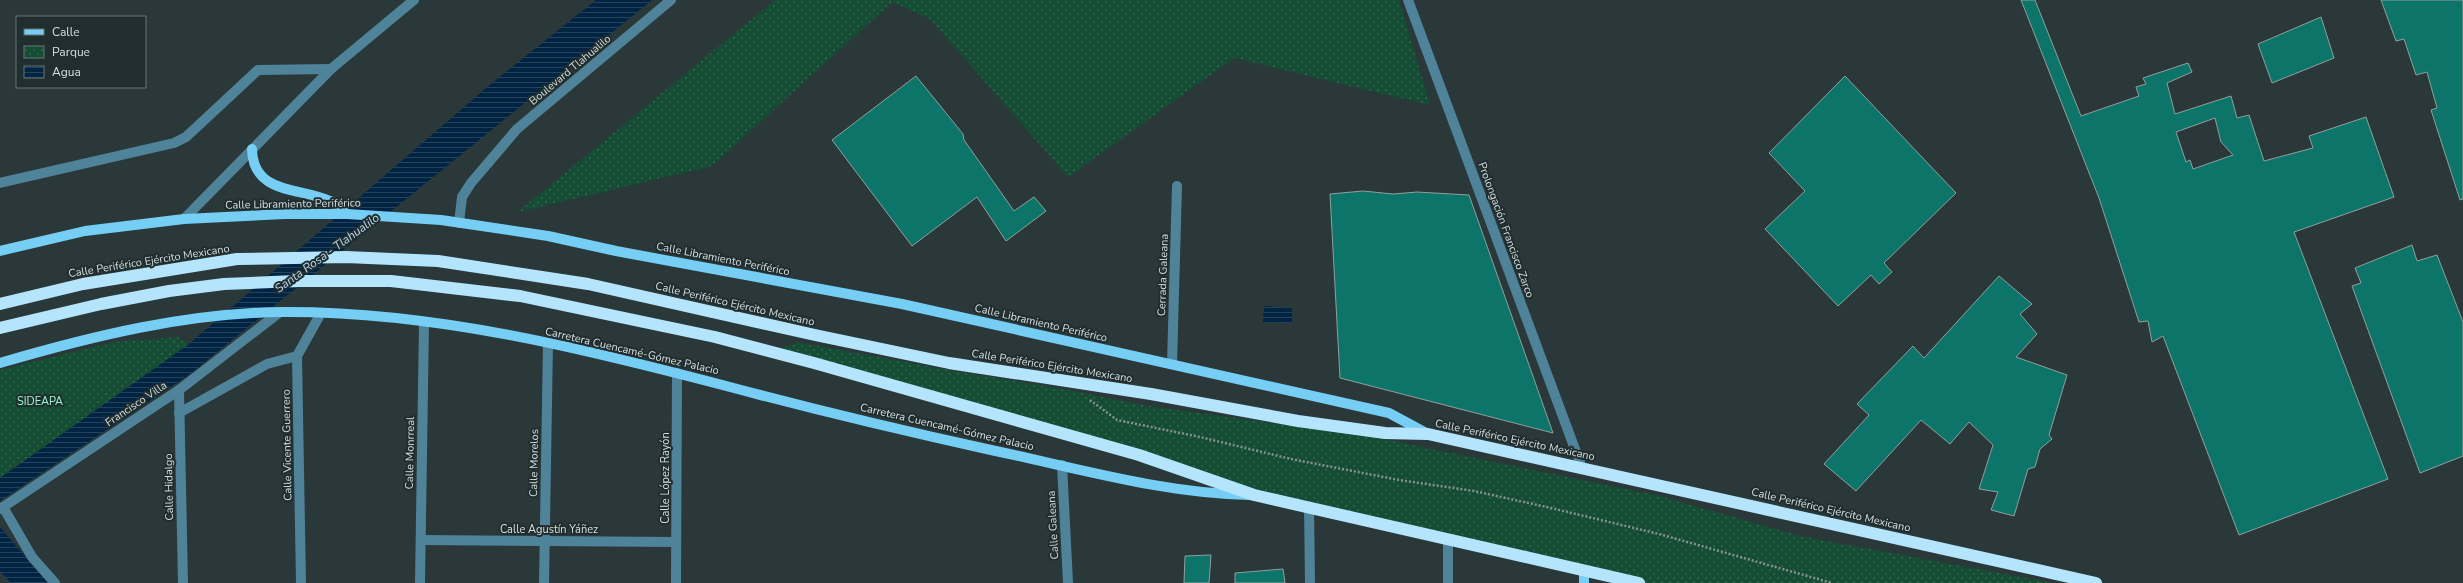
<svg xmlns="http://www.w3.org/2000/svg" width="2463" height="583" viewBox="0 0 2463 583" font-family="'Nunito Sans',sans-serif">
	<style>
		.park { fill: url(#park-dots) }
		.water { fill: url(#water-rules) }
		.building { fill: #0d7469; stroke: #90a09d; fill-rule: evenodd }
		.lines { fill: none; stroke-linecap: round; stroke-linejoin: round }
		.path { stroke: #879192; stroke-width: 2.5; stroke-dasharray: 2 2; stroke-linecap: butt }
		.minor { stroke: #4f839a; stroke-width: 10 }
		.major { stroke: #76cef4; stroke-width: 10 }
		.highway { stroke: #b5e5fc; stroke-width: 12 }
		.labels { text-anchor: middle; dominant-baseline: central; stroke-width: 4; stroke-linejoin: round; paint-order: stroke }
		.street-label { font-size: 11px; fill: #d7dfe0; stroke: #202e2f }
		.park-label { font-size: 11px; fill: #98fbc9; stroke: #202e2f }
		.water-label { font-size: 12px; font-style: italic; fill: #bfd9f4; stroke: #202e2f }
	</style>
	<defs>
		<pattern id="park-dots" width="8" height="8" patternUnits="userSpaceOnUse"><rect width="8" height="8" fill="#144d34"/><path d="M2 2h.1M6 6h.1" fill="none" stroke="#356651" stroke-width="1.8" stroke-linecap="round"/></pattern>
		<pattern id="water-rules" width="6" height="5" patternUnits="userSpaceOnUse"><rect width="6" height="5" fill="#022443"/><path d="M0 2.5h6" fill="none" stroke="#26435e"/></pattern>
	</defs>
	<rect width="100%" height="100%" fill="#2a3839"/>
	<!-- park -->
	<g class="park">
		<path d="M775,0h624l31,105 -196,-47 -166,119 -138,-158 -38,-17 -180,164 -194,46z"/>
		<path d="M178,337l11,7 -189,135v-109l114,-28z"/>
		<path d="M797,342l146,27 137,23 62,13 237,33 280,58 141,40 253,47h-416l-381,-92 -478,-141z"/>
	</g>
	<!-- water -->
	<g class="water">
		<path d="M596,0h56l-462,374 -190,127v-23l189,-134 303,-261z"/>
		<path d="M1264,306l28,2v15l-29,-1z"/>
		<path d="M0,527l48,56h-37l-11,-12z"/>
	</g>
	<!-- building -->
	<g class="building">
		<path d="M2021,0h14l46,116 58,-20 -3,-9 10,-3 -3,-6 45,-15 4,9 -25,11 8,31 56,-18 6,22 12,-3 15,46 49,-13 -4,-12 57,-19 28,80 -100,35 94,247 -149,56 -76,-199 -11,6 -4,-21 -9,1 -40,-124zM2215,118l6,24 12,13 -40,14 -3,-9 -4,2 -10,-30z"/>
		<path d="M2381,0h82v199l-3,1 -29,-90 6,-2 -10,-36 -11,3 -12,-36 -8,2z"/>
		<path d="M2321,17l13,41 -62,25 -14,-39z"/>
		<path d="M916,76l47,58 1,6 50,71 20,-14 12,14 -40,30 -29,-44 -65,49 -80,-106z"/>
		<path d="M1845,76l111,117 -72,70 8,9 -13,12 -8,-9 -33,31 -73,-77 40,-38 -36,-38z"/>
		<path d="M1363,191l30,3 24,-2 52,3 84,238 -213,-55 -10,-184z"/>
		<path d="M2412,245l5,16 20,-6 26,67v134l-43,17 -68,-187 9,-3 -6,-15z"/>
		<path d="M1999,276l33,28 -12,10 17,20 -21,23 51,18 -18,60 3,4 -12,10 -5,18 -7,2 -14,47 -23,-6 7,-18 -19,-3 14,-44 -24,-23 -19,22 -29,-24 -65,71 -32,-27 45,-49 -12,-11 56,-58 11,12z"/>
		<path d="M1211,555l-2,28h-25l1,-27z"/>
		<path d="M1283,569l2,14h-50v-10z"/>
	</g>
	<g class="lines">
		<!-- path -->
		<path class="path" d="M1090,400l27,20 83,17 91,22 108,21 75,11 77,17 108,26 173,49"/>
		<!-- minor -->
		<g class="minor">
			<path d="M1408,0l174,468"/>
			<path d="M0,183l174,-40 12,-6 72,-67 73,-1"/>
			<path d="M184,219l147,-150 83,-69"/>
			<path d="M459,223l3,-26 9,-14 46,-54 154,-129"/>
			<path d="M1172,364l5,-178"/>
			<path d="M179,390l4,193"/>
			<path d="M179,413l88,-49 30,-8"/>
			<path d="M1062,465l6,118"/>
			<path d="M3,507l29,50 23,26"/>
			<path d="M1309,507l1,76"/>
			<path d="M0,509l179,-119 101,-78"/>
			<path d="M421,540l255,2"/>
			<path d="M301,583l-4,-227 24,-43"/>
			<path d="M420,583l4,-260"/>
			<path d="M544,583l4,-240"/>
			<path d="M676,583l1,-210"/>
			<path d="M1448,583v-42"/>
		</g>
		<!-- major -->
		<g class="major">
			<path d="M252,149c1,46 48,38 78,52 6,2 11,9 17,13"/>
			<path d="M0,251l85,-20 99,-12 101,-5h62l94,6 107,16 68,15 286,53 487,109 39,21"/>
			<path d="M0,363c92,-27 186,-50 283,-51 151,-1 302,37 447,75 86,23 174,44 261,63 86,18 170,43 258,45"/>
			<path d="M1584,583v-12"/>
		</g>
		<!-- highway -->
		<g class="highway">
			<path d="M0,304l83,-20 154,-25 109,-2 92,4 150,23 227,51 134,28 202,31 147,27 87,12 43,1 668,149"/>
			<path d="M0,328l101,-24 68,-13 55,-7 72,-3h95l129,15 195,41 99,26 325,92 115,40 385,88"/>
		</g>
	</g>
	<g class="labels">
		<!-- street labels -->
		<g class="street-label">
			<text transform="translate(570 70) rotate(-40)">Boulevard Tlahualilo</text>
			<text transform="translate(293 204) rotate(-1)">Calle Libramiento Periférico</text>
			<text transform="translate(1506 230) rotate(70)">Prolongación Francisco Zarco</text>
			<text transform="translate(723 259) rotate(11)">Calle Libramiento Periférico</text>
			<text transform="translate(149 261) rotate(-9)">Calle Periférico Ejército Mexicano</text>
			<text transform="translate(1163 275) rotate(-88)">Cerrada Galeana</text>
			<text transform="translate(735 304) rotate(13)">Calle Periférico Ejército Mexicano</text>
			<text transform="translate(1041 323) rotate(13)">Calle Libramiento Periférico</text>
			<text transform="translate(632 351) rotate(13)">Carretera Cuencamé-Gómez Palacio</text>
			<text transform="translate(1052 366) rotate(9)">Calle Periférico Ejército Mexicano</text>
			<text transform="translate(136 404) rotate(-34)">Francisco Villa</text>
			<text transform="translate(947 427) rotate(13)">Carretera Cuencamé-Gómez Palacio</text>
			<text transform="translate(1515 440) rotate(12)">Calle Periférico Ejército Mexicano</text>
			<text transform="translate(287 445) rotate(-91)">Calle Vicente Guerrero</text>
			<text transform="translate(410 453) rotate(-89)">Calle Monrreal</text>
			<text transform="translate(534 463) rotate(-89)">Calle Morelos</text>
			<text transform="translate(665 478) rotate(-90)">Calle López Rayón</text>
			<text transform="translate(169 487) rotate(-91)">Calle Hidalgo</text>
			<text transform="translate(1831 510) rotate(13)">Calle Periférico Ejército Mexicano</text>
			<text transform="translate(1053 525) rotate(-93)">Calle Galeana</text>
			<text x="549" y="529">Calle Agustín Yáñez</text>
		</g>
		<!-- park labels -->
		<g class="park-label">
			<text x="40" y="401">SIDEAPA</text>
		</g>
		<!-- water labels -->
		<g class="water-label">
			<text transform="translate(327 253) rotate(-36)">Santa Rosa - Tlahualilo</text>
		</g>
	</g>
	<!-- legend -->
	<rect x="16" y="16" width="130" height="72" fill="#202e2f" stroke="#697576"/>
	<rect x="24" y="29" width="20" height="6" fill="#76cef4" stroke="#697576"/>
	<text x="52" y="36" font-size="12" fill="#d7dfe0">Calle</text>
	<rect x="24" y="46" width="20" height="12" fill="url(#park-dots)" stroke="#697576"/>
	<text x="52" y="56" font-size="12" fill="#d7dfe0">Parque</text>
	<rect x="24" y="66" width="20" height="12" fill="url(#water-rules)" stroke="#697576"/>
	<text x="52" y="76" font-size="12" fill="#d7dfe0">Agua</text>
</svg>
